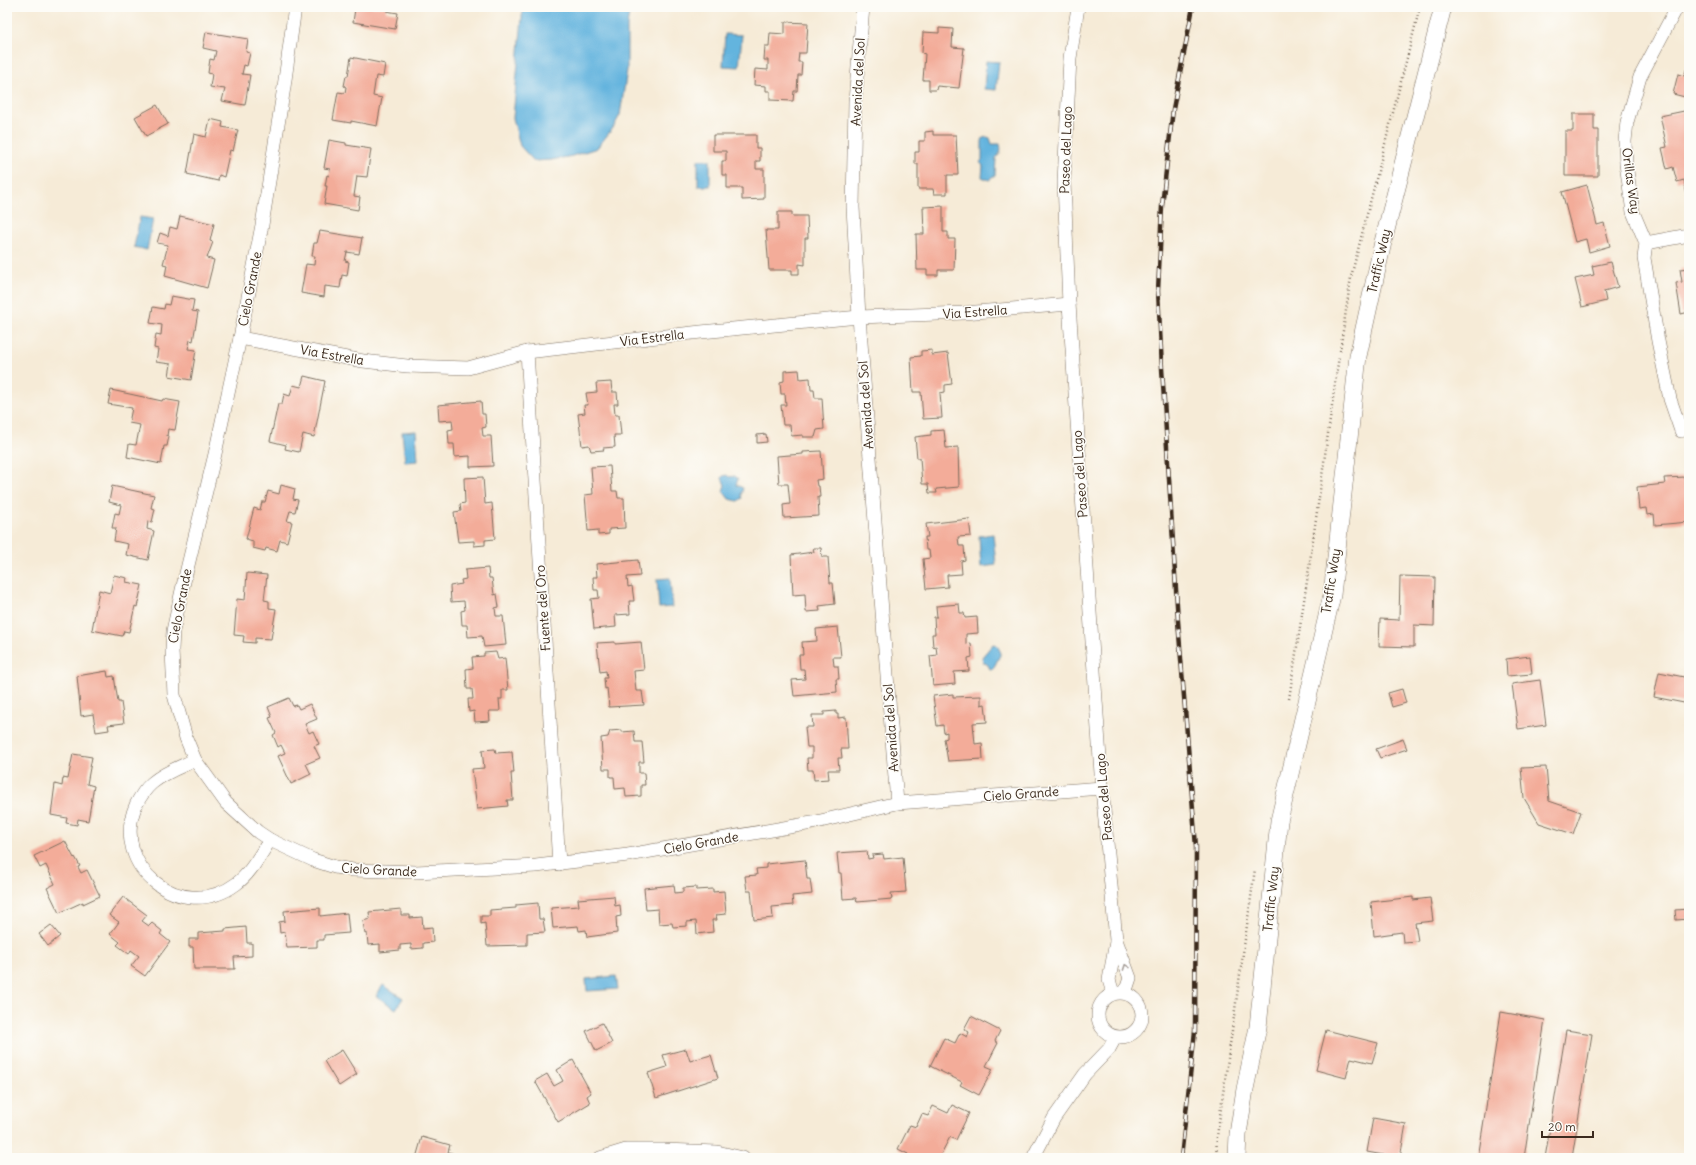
<svg xmlns="http://www.w3.org/2000/svg" width="1696" height="1165" viewBox="0 0 1696 1165" font-family="Delius,sans-serif">
	<style>
		.water { fill: #63b4de; stroke: #4f6f7e }
		.building { fill: #f3ac99 }
		.lines { fill: none; stroke-linecap: round; stroke-linejoin: round }
		.minor-casing { stroke: #7c6e5f; stroke-width: 14 }
		.tertiary-casing { stroke: #7c6e5f; stroke-width: 18 }
		.path { stroke: #7c6e5f; stroke-width: 2.5; stroke-dasharray: 1 3; stroke-linecap: butt }
		.minor { stroke: #fff; stroke-width: 13 }
		.tertiary { stroke: #fff; stroke-width: 17 }
		.rail-casing { stroke: #3b2a1e; stroke-width: 4.5 }
		.rail { stroke: #fdfcf7; stroke-width: 3; stroke-dasharray: 9; stroke-linecap: butt }
		.oneway { stroke: #a79f9a }
		.labels { text-anchor: middle; dominant-baseline: central; stroke-width: 3; stroke-linejoin: round; paint-order: stroke }
		.street-label { font-size: 13px; fill: #3b2a1e; stroke: #fdfcf7 }
	</style>
	<rect width="100%" height="100%" fill="#fdfcf7"/>
	<filter id="ink" filterUnits="userSpaceOnUse"><feTurbulence type="fractalNoise" baseFrequency=".025" numOctaves="2"/><feDisplacementMap in="SourceGraphic" scale="8" xChannelSelector="R" yChannelSelector="G"/><feConvolveMatrix kernelMatrix="1 2 1 2 8 2 1 2 1" color-interpolation-filters="sRGB"/></filter>
	<filter id="wash" filterUnits="userSpaceOnUse"><feTurbulence type="fractalNoise" baseFrequency=".012" numOctaves="4" result="noise"/><feDisplacementMap in="SourceGraphic" scale="16" xChannelSelector="R" yChannelSelector="G"/><feGaussianBlur stdDeviation="0.9" result="paint"/><feColorMatrix in="noise" values="0 0 0 0 0 0 0 0 0 0 0 0 0 0 0 0 0 1.4 0 .05"/><feComposite in="paint" operator="in"/></filter>
	<g filter="url(#wash)">
		<rect width="100%" height="100%" fill="#f6ebd7"/>
		<!-- water -->
		<g class="water">
			<path d="M523,7h107l-3,19v44l-7,45 -7,13 -16,20 -25,8 -21,4 -17,1 -14,-15 -7,-28z"/>
			<path d="M725,34l17,1 -3,32 -16,-1z"/>
			<path d="M986,61l13,1 -3,28 -12,-1z"/>
			<path d="M987,137l3,1 2,6h8c2,7 0,10 -4,14l-1,18 -6,4 -7,-3 1,-11 -3,-4 2,-2v-19l1,-3z"/>
			<rect x="698" y="160" width="12" height="26"/>
			<path d="M140,217l13,2 -6,31 -13,-3z"/>
			<path d="M416,431l2,30 -13,1 -3,-30z"/>
			<path d="M727,475l2,2 6,-1 3,3 -2,6 7,3 -2,7 1,3 -4,3 -9,-2 -6,-8 2,-6 -3,-7 1,-2z"/>
			<path d="M993,534l3,31 -15,2 -2,-31z"/>
			<path d="M670,578l2,29 -13,1 -2,-29z"/>
			<path d="M993,644l4,1 4,8 -8,16h-3l-2,-4 -5,-3 -1,-5z"/>
			<path d="M616,976l2,13 -31,2 -1,-12z"/>
			<path d="M383,985l20,13 -7,11 -20,-13z"/>
		</g>
		<g id="blocks">
			<!-- building -->
			<g class="building">
				<path d="M350,7h36v4l12,2 -3,16 -42,-7 2,-13z"/>
				<path d="M962,7h20l-1,4 -19,-1z"/>
				<path d="M785,22l23,1 -2,30h-7l-1,9h4l-1,13h-3l-1,16h-3l-1,10 -23,-1v-9h-4v-5l-12,-1 1,-16 13,1v-10h-4l1,-14h4l1,-13 15,1z"/>
				<path d="M939,28l14,1 -1,18 12,1 -5,40 -22,-2 -1,4h-7v-10h-6l2,-26 -3,-1 1,-21 16,1z"/>
				<path d="M206,32l42,7 -2,13 4,1 -3,13 -3,-1 -2,9 8,1 -5,30 -23,-4 3,-12 -15,-2 2,-13 -4,-1 2,-14 4,1 2,-9 -13,-3z"/>
				<path d="M351,57l34,7 -2,13 -7,-1 -3,20 9,2 -5,28 -26,-5v2l-18,-3 5,-28 7,1 1,-6 -2,-1 2,-10h2z"/>
				<path d="M1689,61v37l-16,-4 5,-20 6,2z"/>
				<path d="M157,105l11,19 -22,12 -11,-19z"/>
				<path d="M1689,110v86h-2l-3,-16 -7,2 -4,-15 -6,2 -5,-21 5,-1 -7,-31z"/>
				<path d="M1573,114h21v16h4v46h-33v-45h8z"/>
				<path d="M210,119l13,3 -1,5 16,3 -5,21 -3,-1 -6,27 -5,-2 -1,6 -31,-7 7,-40 12,3z"/>
				<path d="M933,131v4h23l2,40h-11v19h-13l-1,-5h-15v-25h-3v-12h4v-11h6v-9z"/>
				<path d="M713,135h43v13h4v13h-4v8h8v30l-22,1v-12h-15v-13h-5v-14h4v-10h-13z"/>
				<path d="M329,140l17,3v2l25,4 -4,28 -10,-1 -3,20 6,1 -2,13 -34,-6 3,-18h-2l2,-11 2,1 1,-7 -6,-1z"/>
				<path d="M1587,185l10,40 7,-2 6,23 -21,6 -3,-13 -11,3 -13,-50z"/>
				<path d="M943,206v26h5v7h7l-1,31h-16v5h-11v-5h-10l-1,-36h8l-1,-27z"/>
				<path d="M778,212h14v4h15l1,22h-3v27l-6,-1v10h-7v-4h-23l-3,-40h12z"/>
				<path d="M180,216l34,8 -4,17 3,1 -6,16 7,2 -7,28 -42,-12 2,-11 -4,-1 5,-19 -11,-2 3,-10 8,3 2,-9 7,2z"/>
				<path d="M320,231l42,7 -3,16 -12,-2 -2,9 4,1 -2,14 -5,-1 -2,13 -15,-2 -1,11 -23,-4 5,-29 8,1 1,-9h-3l2,-13h3z"/>
				<path d="M1611,262l7,25 -14,4 2,10 -24,6 -7,-28 19,-4 -2,-9z"/>
				<path d="M1689,268v44l-8,2 -5,-31 6,-1 -2,-13z"/>
				<path d="M171,296l23,4 -2,11 6,1 -5,29 -3,-1 -2,9 8,1 -5,30 -22,-4 2,-12 -15,-2 2,-13 -4,-1 2,-14 5,1 1,-10 -12,-2 3,-16 11,2 1,-5 4,1z"/>
				<path d="M932,350v5l16,-2 4,31 -7,1v7l-5,1 2,25 -19,1 -2,-27h-8l-2,-35 10,-1v-5z"/>
				<path d="M799,370l1,9 10,-1 1,12h3l1,8h7l2,31 -7,1 -2,7h-12v-2l-12,1 -1,-11h-7l-2,-20h5l-1,-11h-4l-1,-12 4,-1v-10z"/>
				<path d="M304,376l21,5 -11,56 -11,-3 -4,18 -14,-3 1,-4 -16,-4 8,-37h4l2,-10 6,2 3,-11 8,2z"/>
				<path d="M611,382l1,10h5l1,12h-4l1,11h4l2,20h-7l1,12 -12,1 1,2 -13,1 -2,-6 -7,1 -4,-32 7,-1 -1,-8h4l-2,-12 11,-1 -1,-9z"/>
				<path d="M111,390l51,11 1,-2 17,3 -5,28 -7,-1 -1,7h2l-2,10h-3l-3,18 -34,-7 2,-13 7,1 4,-20 -11,-2 3,-15 -24,-4z"/>
				<path d="M481,401l1,13h3l1,13 -4,1 1,8h8l2,30 -23,1v-11l-15,1 -1,-13h-5l-1,-14 5,-1 -1,-9 -13,1 -1,-16z"/>
				<path d="M944,430l2,18 12,-1 1,40 -23,2 1,4h-8l-1,-9h-6l-2,-26h-3l-2,-21 16,-2v-4z"/>
				<path d="M766,434l1,8 -10,1v-8z"/>
				<path d="M821,451l2,28 -7,1 1,6h2l1,11h-2l1,19 -35,2 -1,-13 7,-1 -2,-20h-9l-2,-28 26,-2v-2z"/>
				<path d="M610,466l2,25h5l1,7h6l1,30 -16,1v5l-11,1v-5l-10,1 -3,-36 8,-1 -2,-27z"/>
				<path d="M483,477l2,27 7,-1 3,36 -10,1v5l-11,1v-5l-16,1 -4,-30 7,-1 -1,-7 5,-1 -1,-25z"/>
				<path d="M1686,477l3,45 -34,3 -1,-11 -7,1 -1,-7 -7,1 -2,-22 28,-3 -1,-6z"/>
				<path d="M281,485l14,4 -2,10 5,1 -3,12 -5,-1 -3,10 5,1 -5,20 -7,-2 -3,11 -11,-3 -1,3 -12,-3v-7l-7,-2 8,-31 6,2 2,-8h3l3,-11 11,3z"/>
				<path d="M112,486l42,9 -3,13 4,1 -3,13 -4,-1 -1,8 7,2 -6,29 -22,-5 2,-11 -14,-3 2,-13h-4l3,-15 4,1 2,-9 -12,-3z"/>
				<path d="M969,519l2,17 -13,1 1,9h5l1,14 -4,1 1,13 -15,1 1,12 -22,2 -3,-30 7,-1 -1,-8h-3l-1,-13h3l-2,-13z"/>
				<path d="M813,548h8l1,9h6l2,26h3l2,21 -16,2 1,5 -14,1 -1,-18 -12,1 -2,-40 23,-3z"/>
				<path d="M638,560l2,16 -13,1 1,10 4,-1 2,15h-5l1,13 -15,1 1,12 -22,2 -3,-30 8,-1 -1,-8h-4l-1,-13h4l-1,-13z"/>
				<path d="M488,568l1,10h3l2,17 3,-1 2,13 -4,1 1,8h7l3,29 -22,2 -2,-11 -14,1 -1,-12h-5l-1,-14 4,-1 -1,-9 -13,1 -1,-16 12,-2 -1,-4 5,-1 -1,-9z"/>
				<path d="M247,573l20,2 -3,25 5,1v7l7,1 -5,30 -16,-1v5l-12,-1 1,-6 -10,-1 3,-36 8,1z"/>
				<path d="M114,575l13,3 -1,4 16,3 -5,22 -2,-1 -6,26 -5,-1 -2,5 -30,-6 7,-40 11,3z"/>
				<path d="M1400,576l35,1 -1,49 -20,-1v22l-35,-1 1,-27 19,1z"/>
				<path d="M959,604l1,9h4l1,5 12,-1 1,16 -12,1v10l5,-1 1,14 -4,1 1,13 -15,1 1,12 -22,2 -3,-30 7,-1 -1,-9 -3,1 -1,-13h3l-1,-17h3l-1,-11z"/>
				<path d="M838,627l3,30h-8l1,9h4l1,13h-3l1,13 -43,4 -2,-16 13,-1 -1,-10h-4l-1,-14h4l-1,-13 15,-1 -1,-12z"/>
				<path d="M615,642v2l26,-2 3,28 -10,1 2,20h6l2,14 -35,2 -2,-19 -2,1 -1,-11h3l-1,-7 -6,1 -3,-29z"/>
				<path d="M496,652l2,7 7,-1 3,32h-6v9h-3l1,12h-11l1,10 -15,1 -1,-11 -5,1 -1,-13h5l-1,-10h-5l-1,-20 7,-1 -1,-11 12,-1v-3z"/>
				<path d="M1530,656l2,18 -25,2 -1,-17z"/>
				<path d="M107,671l1,6 6,-1 4,26h3l3,21 -16,2 1,5 -13,2 -3,-18 -12,2 -4,-40z"/>
				<path d="M1659,672l30,6v26l-35,-7z"/>
				<path d="M1540,680l6,45 -28,4 -6,-45z"/>
				<path d="M1402,689l4,14 -14,4 -4,-14z"/>
				<path d="M953,694v3l28,-1v9l4,-1 2,18 -14,1 2,21 7,-1 1,16 -35,2 -4,-22 3,-1v-6l-3,1 -1,-8 -6,1 -4,-30z"/>
				<path d="M289,698l4,8 4,-1 2,4 11,-5 7,15 -12,5 4,9 4,-2 6,13 -5,2 6,12 -14,6 5,10 -20,10 -13,-28 7,-3 -4,-8 -3,2 -5,-12 3,-2 -7,-15 3,-1 -4,-10z"/>
				<path d="M836,711v3h2v4l8,-1 2,32h-7l1,9h-4l1,12h-11l1,9 -15,1 -1,-10h-5l-1,-12h5v-11h-5l-2,-20h8l-1,-12h12v-3z"/>
				<path d="M622,730v2l12,-1 1,11h7l2,20h-5v11h5l1,12h-4v11l-15,1 -1,-9 -10,1 -1,-12h-4v-8h-7l-2,-31 7,-1 2,-6z"/>
				<path d="M1403,739l4,10 -27,9 -4,-9z"/>
				<path d="M495,749l1,4 16,-1 2,21h-3l2,27h-6l1,6 -31,3 -5,-40 12,-1 -2,-18z"/>
				<path d="M73,754l19,3 -5,27 7,2 -6,35 -10,-2 -1,6 -11,-2 1,-5 -16,-3 4,-31 7,2 1,-8 5,1z"/>
				<path d="M1546,767l3,34 32,11 -8,22 -34,-11 -15,-25 -3,-30z"/>
				<path d="M65,841l9,17 1,-1 5,9 -2,1 3,6 6,-3 13,26 -17,8v-2l-24,11 -12,-25 8,-4 -9,-19 -6,3 -6,-12z"/>
				<path d="M867,851l1,8 5,-1 -1,-3 11,-1 1,5 19,-2 3,35 -15,1 1,6 -35,3 -1,-4 -13,1 -2,-26h-2l-2,-20z"/>
				<path d="M805,860l2,19h3l2,15 -20,2 1,9 -21,2 1,11 -19,2 -3,-29h-4l-2,-15 12,-1 -1,-6 10,-1v-4z"/>
				<path d="M674,885l1,8 8,-1v-4l13,-1v3l17,-1v3l11,-1 2,23 -10,1 1,5h-5l1,12 -16,2 -1,-13 -9,1v4l-14,1 -1,-4 -13,1 -1,-15 -12,1 -2,-22z"/>
				<path d="M614,896l1,10 5,-1 1,11 -5,1 1,16 -30,4 -1,-7 -7,1 -1,-5 -25,2 -2,-20 28,-2 -1,-7z"/>
				<path d="M123,897l24,18 -5,6 7,5 3,-3 10,8 -2,3 10,8 -25,34 -14,-10 8,-10 -8,-6 -2,4 -12,-9 3,-3 -10,-8 9,-12 -10,-7z"/>
				<path d="M1413,897v3l17,-2 3,23 -18,2 3,18 -15,1 -1,-10 -28,4 -3,-34z"/>
				<path d="M538,903l1,16h4l2,13 -18,1v12l-40,1 -2,-23 -4,1v-8h9v-6l26,-2v-3z"/>
				<path d="M320,908v8l27,-3 2,20 -25,2v5h-7v7l-30,1 -2,-16 -5,1 -1,-11 6,-1 -1,-10z"/>
				<path d="M401,909v6h9v3l12,-1 1,11 9,-1 1,15 -10,1v5l-12,1v-5l-11,1v5l-20,2v-8l-12,1 -1,-12 -2,1 -2,-13 7,-2 -1,-7z"/>
				<path d="M1689,909v10l-13,1 -1,-10z"/>
				<path d="M51,925l9,11 -12,10 -9,-12z"/>
				<path d="M246,927l1,16h5v13l-18,1 1,12h-41l-1,-22h-4v-8h9v-6l27,-2v-2z"/>
				<path d="M1501,1012l44,8 -21,138h-46z"/>
				<path d="M971,1016l29,15 -5,10 3,2 -12,23 7,3 -14,26 -19,-10 2,-3 -32,-16 14,-28 11,5 5,-10 7,4 2,-5 -5,-3z"/>
				<path d="M602,1023l10,20 -16,8 -10,-20z"/>
				<path d="M1326,1030l52,13 -6,20 -21,-5 -5,20 -30,-8z"/>
				<path d="M1566,1030l26,4 -20,124h-27z"/>
				<path d="M686,1049l4,12 21,-6 7,23 -62,20 -8,-25 19,-6 -4,-12z"/>
				<path d="M342,1050l15,24 -18,12 -15,-25z"/>
				<path d="M573,1060l18,33 -4,3 3,7 -32,19 -23,-41 12,-7 7,12 9,-5 -6,-11z"/>
				<path d="M952,1105l17,8 -13,27 -6,-3 -11,21h-31l-1,-1 1,-3 -10,-5 12,-24 6,2 6,-13 6,2 5,-10 15,7z"/>
				<path d="M1373,1118l33,6 -6,34 -33,-6z"/>
				<path d="M422,1137l28,8 -2,7 7,2 -1,4h-38z"/>
			</g>
		</g>
	</g>
	<g filter="url(#ink)">
		<use href="#blocks" fill-opacity="0" stroke="#7c6e5f" stroke-width="1"/>
		<g class="lines">
			<defs>
				<g id="minor">
					<path d="M295,7l-11,80 -22,138 -22,113 -25,116 -33,136 -9,41 -1,19 2,45 12,43 9,22 31,43 32,29 12,8 43,20 22,7 18,3 63,2 120,-6 92,-11 184,-32 85,-20 205,-15"/>
					<path d="M863,7l-8,94 -2,106 6,110 38,486"/>
					<path d="M1078,7l-8,51 -6,124 5,122 33,484 14,152 14,38 -5,15"/>
					<path d="M1677,7l-37,70 -13,45 -2,19 1,23 7,48 13,31 -2,15 14,83 12,58 11,32"/>
					<path d="M1646,243l43,-8"/>
					<path d="M240,338l123,23 44,5 61,2 59,-16 174,-20 158,-15 105,-4 105,-9"/>
					<path d="M527,352l32,512"/>
					<path d="M195,760c-15,7 -30,12 -43,23 -7,6 -12,14 -16,22 -27,62 46,119 100,79 14,-10 24,-29 34,-44"/>
					<circle cx="1120" cy="1015" r="22"/>
					<path d="M1113,993l-4,-13 7,-38"/>
					<path d="M600,1158l26,-8h38l53,2 26,6"/>
					<path d="M1033,1158l21,-40 31,-44 24,-25 6,-11"/>
				</g>
				<path id="tertiary" d="M1237,1158l1,-24 7,-45 13,-62 21,-206 53,-226 26,-239 25,-114 60,-235"/>
			</defs>
			<!-- minor casing -->
			<use href="#minor" class="minor-casing"/>
			<!-- tertiary casing -->
			<use href="#tertiary" class="tertiary-casing"/>
			<!-- path -->
			<g class="path">
				<path d="M1340,351l11,-74 69,-270"/>
				<path d="M1289,699l20,-131 30,-212"/>
				<path d="M1216,1158l1,-22 38,-267"/>
			</g>
			<!-- minor -->
			<use href="#minor" class="minor"/>
			<!-- tertiary -->
			<use href="#tertiary" class="tertiary"/>
			<defs>
				<path id="rail" d="M1181,1158l14,-127 1,-184 -18,-226 -16,-253 -4,-77 4,-85 11,-97 20,-102"/>
			</defs>
			<!-- rail casing -->
			<use href="#rail" class="rail-casing"/>
			<!-- rail -->
			<use href="#rail" class="rail"/>
		</g>
		<!-- one-way arrows -->
		<defs><path id="oneway-chevron" d="M-2-3.5L2.5 0L-2 3.5" fill="none" stroke-width="1.6" stroke-linecap="round" stroke-linejoin="round"/></defs>
		<use class="oneway" href="#oneway-chevron" transform="translate(1126 967) rotate(-110)"/>
	</g>
	<g class="labels">
		<!-- street labels -->
		<g class="street-label">
			<text transform="translate(858 82) rotate(-87)">Avenida del Sol</text>
			<text transform="translate(1066 150) rotate(-88)">Paseo del Lago</text>
			<text transform="translate(1631 181) rotate(82)">Orillas Way</text>
			<text transform="translate(1379 261) rotate(-77)">Traffic Way</text>
			<text transform="translate(250 289) rotate(-79)">Cielo Grande</text>
			<text transform="translate(975 312) rotate(-4)">Via Estrella</text>
			<text transform="translate(652 338) rotate(-7)">Via Estrella</text>
			<text transform="translate(332 355) rotate(10)">Via Estrella</text>
			<text transform="translate(866 405) rotate(-94)">Avenida del Sol</text>
			<text transform="translate(1080 474) rotate(-94)">Paseo del Lago</text>
			<text transform="translate(1331 581) rotate(-81)">Traffic Way</text>
			<text transform="translate(180 606) rotate(-79)">Cielo Grande</text>
			<text transform="translate(543 608) rotate(-94)">Fuente del Oro</text>
			<text transform="translate(891 728) rotate(-94)">Avenida del Sol</text>
			<text transform="translate(1021 794) rotate(-4)">Cielo Grande</text>
			<text transform="translate(1104 797) rotate(-95)">Paseo del Lago</text>
			<text transform="translate(701 843) rotate(-10)">Cielo Grande</text>
			<text transform="translate(379 870) rotate(3)">Cielo Grande</text>
			<text transform="translate(1271 899) rotate(-84)">Traffic Way</text>
		</g>
	</g>
	<!-- margin -->
	<rect width="1696" height="1165" fill="none" stroke="#fdfcf7" stroke-width="24"/>
	<!-- scale -->
	<path d="M1542 1131v6h51v-6" fill="none" stroke="#3b2a1e" stroke-width="2"/>
	<text x="1548" y="1131" font-size="12" fill="#3b2a1e" stroke="#fdfcf7" stroke-width="3" paint-order="stroke">20 m</text>
</svg>
